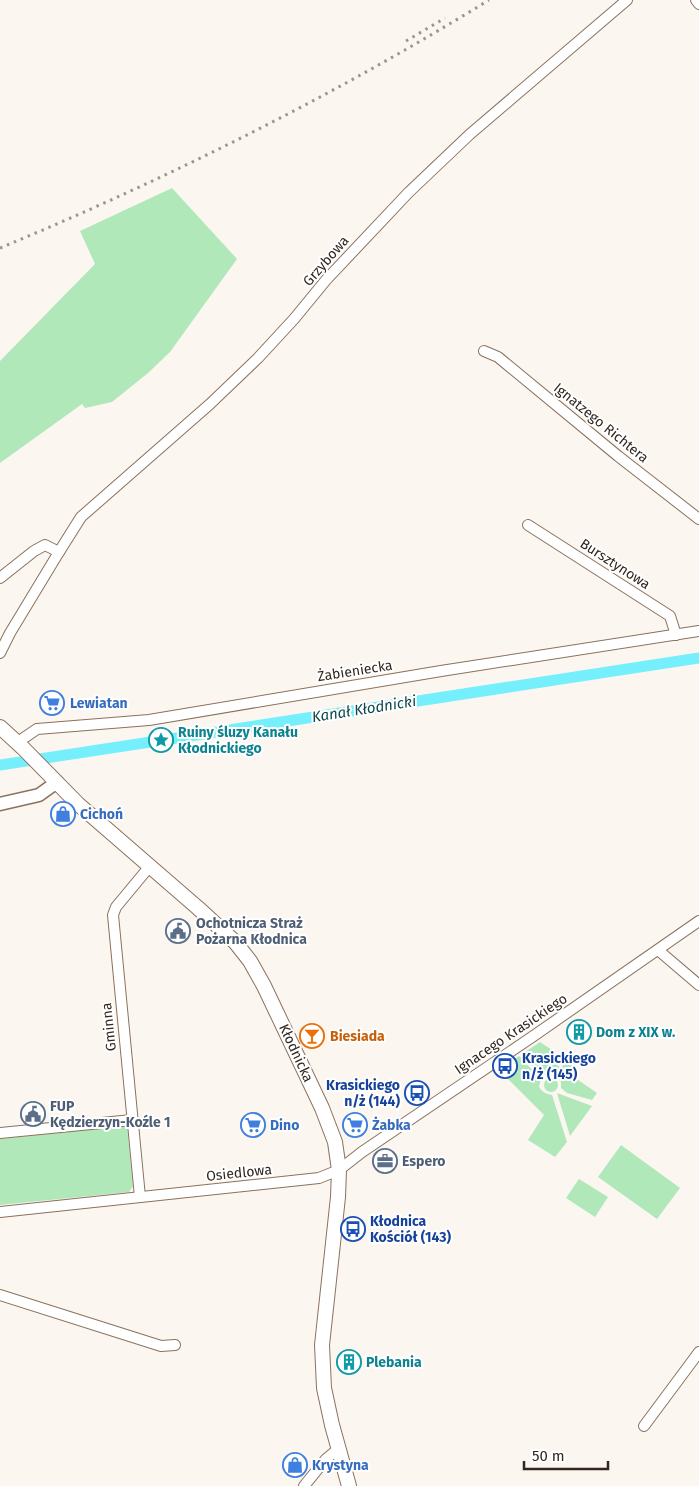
<svg xmlns="http://www.w3.org/2000/svg" width="699" height="1486" viewBox="0 0 699 1486" font-family="'Fira Sans',sans-serif">
	<style>
		.green { fill: #b0e8ba }
		.lines { fill: none; stroke-linecap: round; stroke-linejoin: round }
		.canal { stroke: #76effc; stroke-width: 11 }
		.minor-casing { stroke: #8a715c; stroke-width: 12 }
		.tertiary-casing { stroke: #8a715c; stroke-width: 15 }
		.secondary-casing { stroke: #8a715c; stroke-width: 16 }
		.minor { stroke: #fff; stroke-width: 10 }
		.tertiary { stroke: #fff; stroke-width: 12 }
		.secondary { stroke: #fff; stroke-width: 14 }
		.rail { stroke: #9c948d; stroke-width: 3; stroke-dasharray: 2.5 5; stroke-linecap: butt }
		.labels { text-anchor: middle; dominant-baseline: central; stroke-width: 4; stroke-linejoin: round; paint-order: stroke }
		.street-label { font-size: 14px; fill: #31271e; stroke: #fff }
		.shop-label { font-size: 14px; font-weight: bold; fill: #366cbe; stroke: #fff; text-anchor: start }
		.culture-label { font-size: 14px; font-weight: bold; fill: #0d838f; stroke: #fff; text-anchor: start }
		.service-label { font-size: 14px; font-weight: bold; fill: #4e5e75; stroke: #fff; text-anchor: start }
		.food-label { font-size: 14px; font-weight: bold; fill: #c56008; stroke: #fff; text-anchor: start }
		.transit-label { font-size: 14px; font-weight: bold; fill: #164399; stroke: #fff; text-anchor: start }
		.water-label { font-size: 15px; font-style: italic; fill: #0e474c; stroke: #fff }
	</style>
	<rect width="100%" height="100%" fill="#fcf6f1"/>
	<!-- green -->
	<g class="green">
		<path d="M172,188l65,71 -67,93 -22,21 -36,29 -27,6 -3,-4 -82,59v-102l95,-97 -15,-33z"/>
		<path d="M540,1042l12,8 -4,8 13,10 5,-6 7,4 -5,7 29,20 -5,7 -25,-7 -6,-5c1,-15 -5,-15 -18,-13l-21,-21z"/>
		<path d="M519,1056l22,23 -2,8c4,5 6,7 13,8l15,47 -12,15 -27,-17 16,-25 -45,-45z"/>
		<circle cx="551" cy="1085" r="7"/>
		<path d="M557,1093l35,13 -22,30z"/>
		<path d="M127,1126l6,60 -4,6 -129,13v-66z"/>
		<path d="M621,1145l59,43 -23,31 -59,-42z"/>
		<path d="M579,1179l29,18 -13,20 -29,-19z"/>
	</g>
	<g class="lines">
		<!-- canal -->
		<path class="canal" d="M0,765l699,-107"/>
		<defs>
			<g id="minor">
				<path d="M696,0l3,4"/>
				<path d="M484,351l14,6 120,99 81,63"/>
				<path d="M528,525l142,91 6,19"/>
				<path d="M0,578l34,-27 11,-6 14,7 22,-35 129,-113 48,-46 36,-39 32,-39 83,-88 60,-57 158,-135"/>
				<path d="M0,653l10,-20 49,-81"/>
				<path d="M18,742l19,-13 112,-9 292,-49 258,-40"/>
				<path d="M658,950l41,35"/>
				<path d="M0,1133l132,-13"/>
				<path d="M140,1197l-27,-282 3,-8 34,-41"/>
				<path d="M0,1212l319,-34 20,-8 23,-18 170,-115 167,-116"/>
				<path d="M0,1295l161,51 14,-1"/>
				<path d="M644,1426l55,-74"/>
				<path d="M304,1486l22,-27 12,-10"/>
			</g>
			<path id="tertiary" d="M0,804l39,-9 18,-13"/>
			<path id="secondary" d="M0,727l23,21 55,56 120,104 37,34 15,19 14,25 58,122 13,34 4,28 -1,27 -16,148 2,43 8,37 17,61"/>
		</defs>
		<!-- minor casing -->
		<use href="#minor" class="minor-casing"/>
		<!-- tertiary casing -->
		<use href="#tertiary" class="tertiary-casing"/>
		<!-- secondary casing -->
		<use href="#secondary" class="secondary-casing"/>
		<!-- minor -->
		<use href="#minor" class="minor"/>
		<!-- tertiary -->
		<use href="#tertiary" class="tertiary"/>
		<!-- secondary -->
		<use href="#secondary" class="secondary"/>
		<!-- rail -->
		<g class="rail">
			<path d="M406,41l39,-23"/>
			<path d="M0,248c169,-70 333,-152 489,-248"/>
		</g>
	</g>
	<!-- icons -->
	<defs>
		<symbol id="supermarket-ring" viewBox="-11 -11 22 22"><circle r="9.5" fill="#fff" stroke="#3f7fe0" stroke-width="1.5"/><path d="M-6-5.5h2.5l.6 2H6L4.5 2H-2.5L-4.4-4H-6ZM-1.5 3.2a1.3 1.3 0 1 0 .1 0ZM3 3.2a1.3 1.3 0 1 0 .1 0Z" fill="#3f7fe0"/></symbol>
		<symbol id="sight-ring" viewBox="-11 -11 22 22"><circle r="9.5" fill="#fff" stroke="#0f9aa8" stroke-width="1.5"/><path d="M0-6L1.8-2.2L6-1.7L2.9 1.2L3.7 5.4L0 3.3L-3.7 5.4L-2.9 1.2L-6-1.7L-1.8-2.2Z" fill="#0f9aa8"/></symbol>
		<symbol id="shop-ring" viewBox="-11 -11 22 22"><circle r="9.5" fill="#fff" stroke="#3f7fe0" stroke-width="1.5"/><path d="M-5-2.5h2.3a2.7 3.5 0 0 1 5.4 0H5L5.5 6h-11ZM-1.5-2.5h3a1.5 2.3 0 0 0-3 0Z" fill="#3f7fe0"/></symbol>
		<symbol id="civic-ring" viewBox="-11 -11 22 22"><circle r="9.5" fill="#fff" stroke="#5c6f8a" stroke-width="1.5"/><path d="M-.6-6.5H3V-4.5H.6V-3L4-1V1h2V6H-6V1h2V-1L-.6-3ZM-1.2 2.5V6h2.4V2.5Z" fill="#5c6f8a"/></symbol>
		<symbol id="building-ring" viewBox="-11 -11 22 22"><circle r="9.5" fill="#fff" stroke="#0f9aa8" stroke-width="1.5"/><path d="M-4-6H4V6H1V3H-1V6H-4ZM-2.5-4.3h1.7v1.8h-1.7ZM.8-4.3h1.7v1.8H.8ZM-2.5-1h1.7V.8h-1.7ZM.8-1h1.7V.8H.8Z" fill="#0f9aa8"/></symbol>
		<symbol id="bar-ring" viewBox="-11 -11 22 22"><circle r="9.5" fill="#fff" stroke="#e8710a" stroke-width="1.5"/><path d="M-6-5H6L.8 .8V4.5H3.5V6h-7V4.5H-.8V.8Z" fill="#e8710a"/></symbol>
		<symbol id="bus-ring" viewBox="-11 -11 22 22"><circle r="9.5" fill="#fff" stroke="#1a4fb4" stroke-width="1.5"/><path d="M-5-6H5V4H4V6H2V4H-2V6H-4V4H-5ZM-3.5-4V0h7V-4ZM-3.5 1.2v1.5H-2V1.2ZM2 1.2v1.5H3.5V1.2Z" fill="#1a4fb4"/></symbol>
		<symbol id="office-ring" viewBox="-11 -11 22 22"><circle r="9.5" fill="#fff" stroke="#5c6f8a" stroke-width="1.5"/><path d="M-6-3h4V-5.5h4V-3h4V5H-6ZM-1-4.5V-3h2v-1.5ZM-6 0V1H6V0Z" fill="#5c6f8a"/></symbol>
	</defs>
	<g fill-rule="evenodd">
		<use href="#supermarket-ring" x="38" y="689" width="28" height="28"/>
		<use href="#sight-ring" x="147" y="726" width="28" height="28"/>
		<use href="#shop-ring" x="49" y="800" width="28" height="28"/>
		<use href="#civic-ring" x="164" y="917" width="28" height="28"/>
		<use href="#building-ring" x="565" y="1018" width="28" height="28"/>
		<use href="#bar-ring" x="298" y="1022" width="28" height="28"/>
		<use href="#bus-ring" x="491" y="1052" width="28" height="28"/>
		<use href="#bus-ring" x="403" y="1079" width="28" height="28"/>
		<use href="#civic-ring" x="19" y="1100" width="28" height="28"/>
		<use href="#supermarket-ring" x="239" y="1111" width="28" height="28"/>
		<use href="#supermarket-ring" x="341" y="1111" width="28" height="28"/>
		<use href="#office-ring" x="371" y="1147" width="28" height="28"/>
		<use href="#bus-ring" x="339" y="1215" width="28" height="28"/>
		<use href="#building-ring" x="335" y="1348" width="28" height="28"/>
		<use href="#shop-ring" x="281" y="1451" width="28" height="28"/>
	</g>
	<g class="labels">
		<!-- street labels -->
		<g class="street-label">
			<text transform="translate(326 261) rotate(-49)">Grzybowa</text>
			<text transform="translate(601 423) rotate(39)">Ignatzego Richtera</text>
			<text transform="translate(615 564) rotate(33)">Bursztynowa</text>
			<text transform="translate(355 671) rotate(-9)">Żabieniecka</text>
			<text transform="translate(109 1027) rotate(-96)">Gminna</text>
			<text transform="translate(511 1034) rotate(-34)">Ignacego Krasickiego</text>
			<text transform="translate(296 1053) rotate(65)">Kłodnicka</text>
			<text transform="translate(239 1173) rotate(-6)">Osiedlowa</text>
		</g>
		<!-- shop labels -->
		<g class="shop-label">
			<text x="70" y="703">Lewiatan</text>
			<text x="80" y="814">Cichoń</text>
			<text x="270" y="1125">Dino</text>
			<text x="372" y="1125">Żabka</text>
			<text x="312" y="1465">Krystyna</text>
		</g>
		<!-- culture labels -->
		<g class="culture-label">
			<text x="178" y="732">Ruiny śluzy Kanału<tspan x="178" dy="16">Kłodnickiego</tspan></text>
			<text x="596" y="1032">Dom z XIX w.</text>
			<text x="366" y="1362">Plebania</text>
		</g>
		<!-- service labels -->
		<g class="service-label">
			<text x="196" y="923">Ochotnicza Straż<tspan x="196" dy="16">Pożarna Kłodnica</tspan></text>
			<text x="50" y="1106">FUP<tspan x="50" dy="16">Kędzierzyn-Koźle 1</tspan></text>
			<text x="402" y="1161">Espero</text>
		</g>
		<!-- food labels -->
		<g class="food-label">
			<text x="330" y="1036">Biesiada</text>
		</g>
		<!-- transit labels -->
		<g class="transit-label">
			<text x="522" y="1058">Krasickiego<tspan x="522" dy="16">n/ż (145)</tspan></text>
			<text x="400" y="1085" text-anchor="end">Krasickiego<tspan x="400" dy="16">n/ż (144)</tspan></text>
			<text x="370" y="1221">Kłodnica<tspan x="370" dy="16">Kościół (143)</tspan></text>
		</g>
		<!-- water labels -->
		<g class="water-label">
			<text transform="translate(364 709) rotate(-9)">Kanał Kłodnicki</text>
		</g>
	</g>
	<!-- scale -->
	<path d="M524 1461v8h84v-8" fill="none" stroke="#31271e" stroke-width="2.5"/>
	<text x="532" y="1461" font-size="15" fill="#31271e" stroke="#ffffff" stroke-width="4" paint-order="stroke">50 m</text>
</svg>
